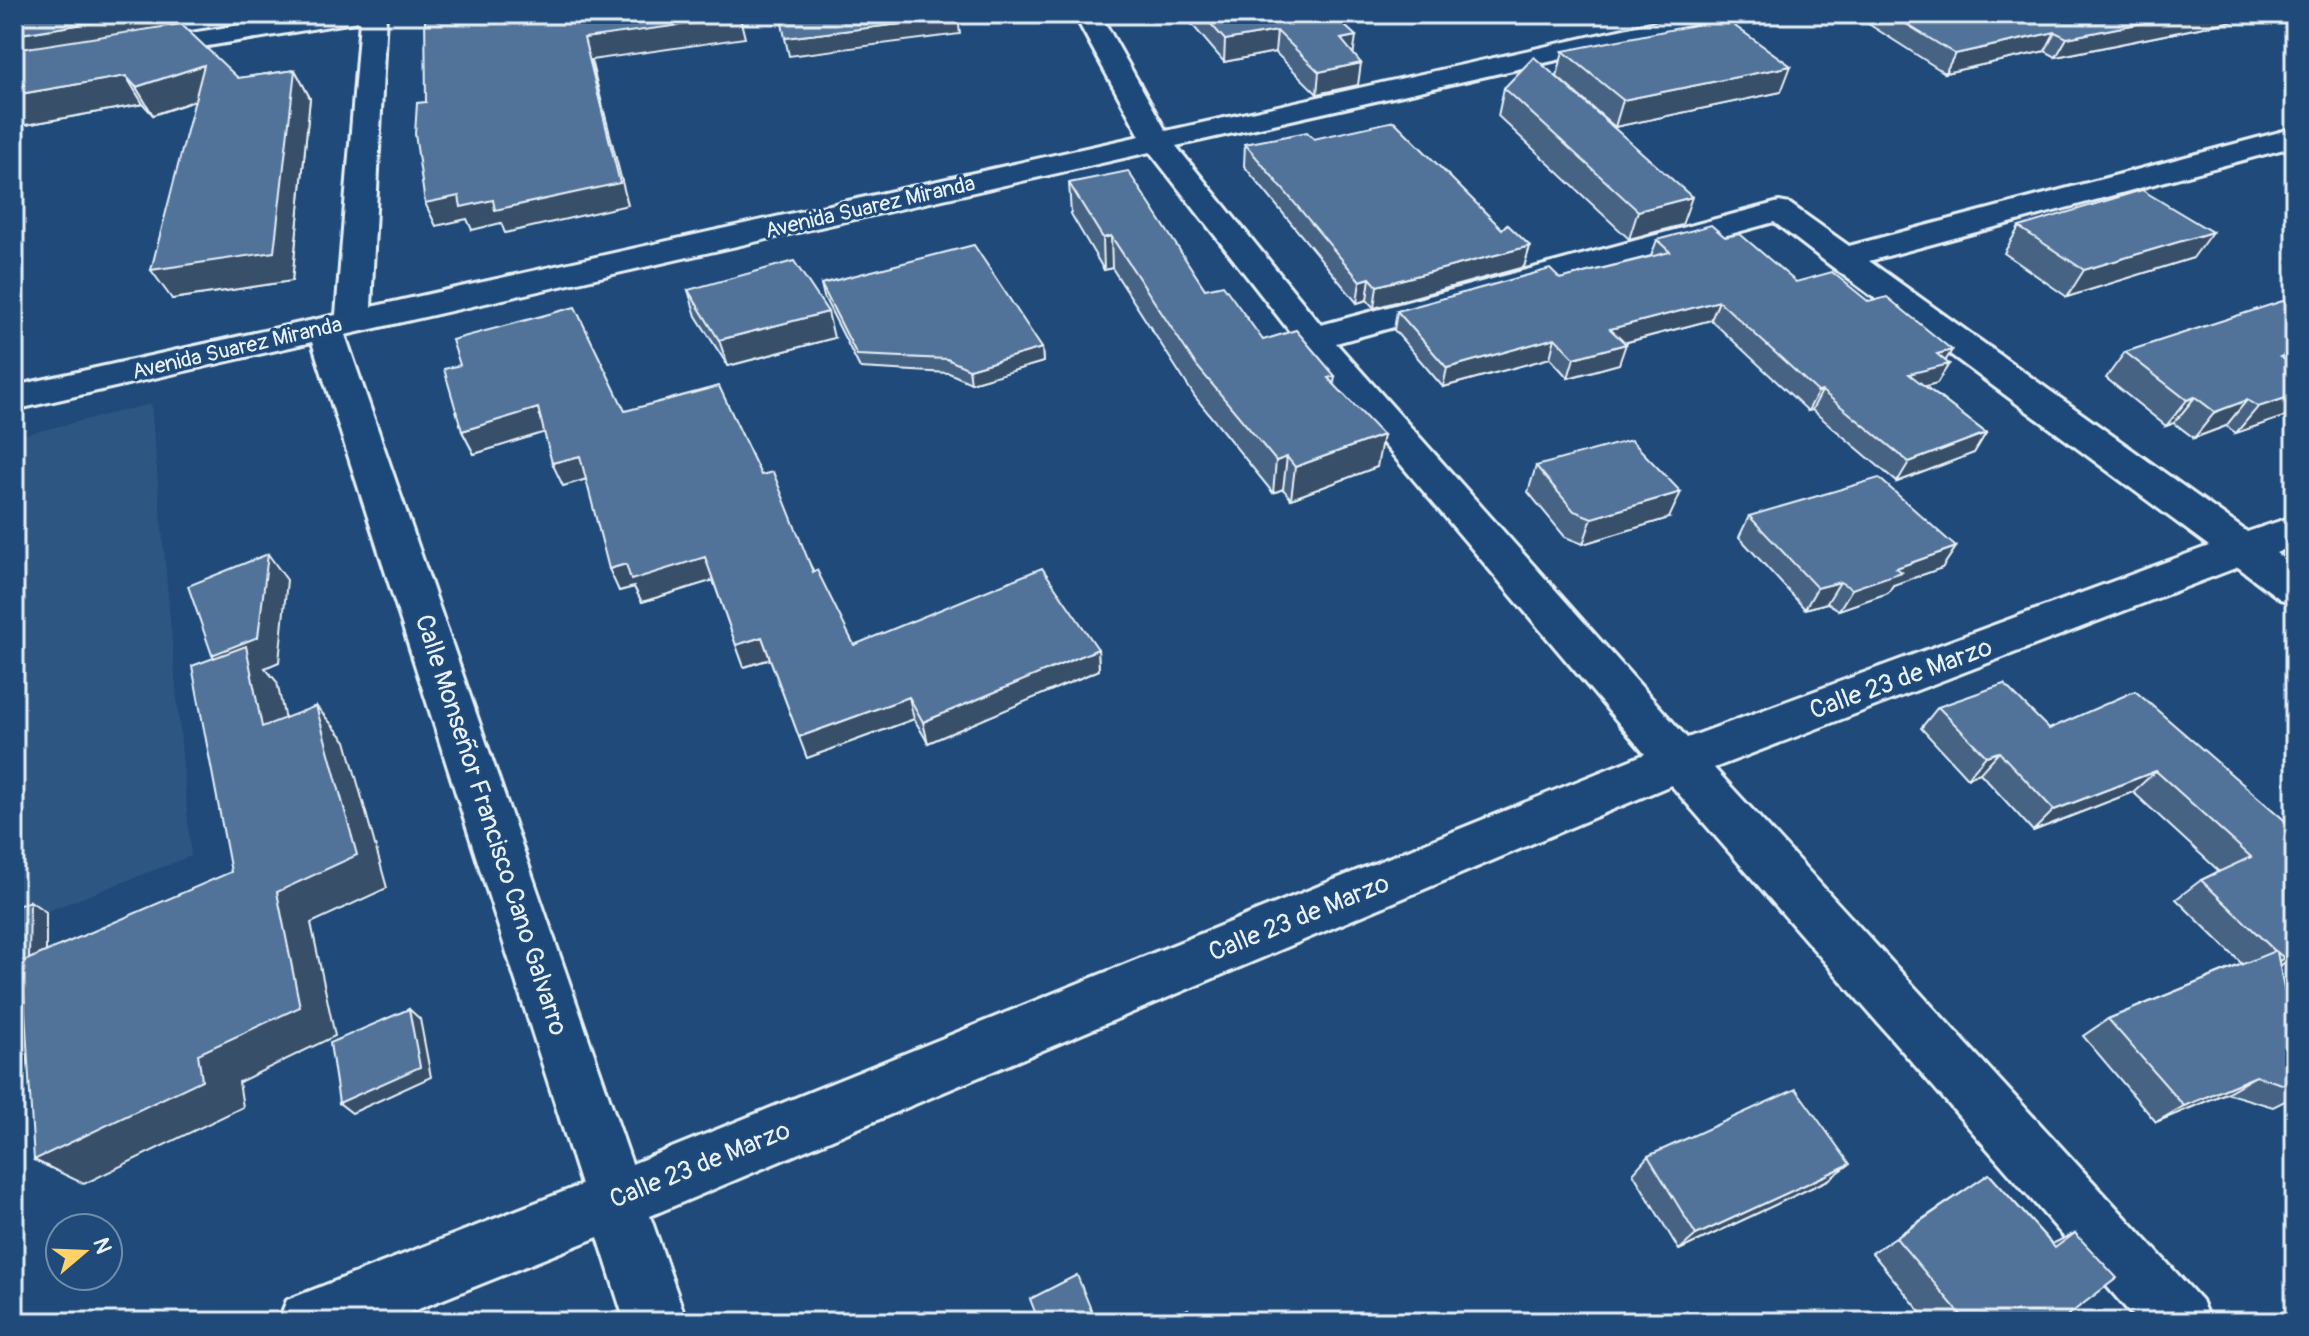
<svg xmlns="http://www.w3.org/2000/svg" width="2309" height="1336" viewBox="0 0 2309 1336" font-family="Pangolin,sans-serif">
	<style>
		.built { fill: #2e5683 }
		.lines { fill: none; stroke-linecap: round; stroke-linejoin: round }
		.minor-casing { stroke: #e8f1f8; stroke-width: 6 }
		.minor { fill: #1f4a7a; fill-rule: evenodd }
		.wall { fill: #466384; stroke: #e8f1f8; stroke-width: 2 }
		.shaded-wall { fill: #39506b; stroke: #e8f1f8; stroke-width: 2 }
		.building { fill: #517399; stroke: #e8f1f8; stroke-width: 2 }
		.labels { text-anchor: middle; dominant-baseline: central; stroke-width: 6; stroke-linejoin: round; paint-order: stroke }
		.far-street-label { font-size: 22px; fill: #e8f1f8; stroke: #1f4a7a }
		.street-label { font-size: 26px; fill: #e8f1f8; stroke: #1f4a7a }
	</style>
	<rect width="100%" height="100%" fill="#1f4a7a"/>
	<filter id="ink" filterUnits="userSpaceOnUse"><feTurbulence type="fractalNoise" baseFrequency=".0125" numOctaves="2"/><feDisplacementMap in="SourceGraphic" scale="16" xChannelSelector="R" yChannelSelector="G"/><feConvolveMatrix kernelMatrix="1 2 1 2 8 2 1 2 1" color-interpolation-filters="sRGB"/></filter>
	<g filter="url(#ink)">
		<!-- built -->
		<path class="built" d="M151,404l40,452 -177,68v-487z"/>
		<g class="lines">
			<defs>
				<path id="minor" d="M308,14h78l-15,293 769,-171 -66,-122h26l66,117 525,-117h48l-13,8 -550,124 145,179 458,-123 11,2 59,42 446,-118v18l-426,115 378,271 48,-16v29l-19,8 19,14v36l-15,-4 -42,-32 -524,201 487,532 9,22h-72l-467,-537 -1021,431 37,106h-62l-27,-85 -212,85h-108l9,-22 294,-115 -269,-843 -298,68v-24l322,-71 24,-294 -219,36 -9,-2 -4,-6 4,-6 9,-2zM1150,152l151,194 344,408 -1013,410 -287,-829zM1774,222l56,43 379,281 -522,192 -351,-395z"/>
			</defs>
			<!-- minor casing -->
			<use href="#minor" class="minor-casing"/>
			<!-- minor -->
			<use href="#minor" class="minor"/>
		</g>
		<!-- wall -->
		<g class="wall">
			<path d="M14,14h153l7,11 64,53 57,-8 15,28 -18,183 -120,18 23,-198 -42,14 -10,-11 -129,23z"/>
			<path d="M1183,14h149l26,71 -41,9 -42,-42 -51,10z"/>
			<path d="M1861,14h381l-4,6 -182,37 -11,-6 -100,22 -86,-55z"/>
			<path d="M1563,51l218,41 -166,35 -58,-50z"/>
			<path d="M1504,88l178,137 -53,14 -131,-123z"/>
			<path d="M1314,139l188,90 28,17 -6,21 -150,41 -7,-8 -10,3 -113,-137 1,-22z"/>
			<path d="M1069,183l136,106 58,51 72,36 -1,7 43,84 -86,32 -8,-10 -10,4 -78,-96 -83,-129 -8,2 -33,-56z"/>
			<path d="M2019,227l174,31 -126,39 -63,-44z"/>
			<path d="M1725,237l71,45 73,20 77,59 -9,22 -12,3 61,47 -12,20 -77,29 -85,-72 -4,1 -97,-91 -87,23 -5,21 -51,14 -18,-20 -107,29 -49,-57 3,-19 163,-32 91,-23 6,-16z"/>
			<path d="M821,284l221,64 1,14 -72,21 -22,-10 -89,-5 -36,-71z"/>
			<path d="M688,290l146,48 -106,28 -32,-50z"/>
			<path d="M2295,297v116l-59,20 -10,-7 -32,12 -20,-15 -8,3 -60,-48 19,-26z"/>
			<path d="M625,411l136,64 93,170 244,4 1,21 -171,73 -14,-24 -107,39 -37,-99 -26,8 -31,-87 -71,22 -8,-15 -15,4 -33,-112 -23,7 -19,-54 -70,22 -12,-23z"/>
			<path d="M1536,466l133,52 -86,26 -18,-7 -37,-45z"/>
			<path d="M1749,516l207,31 -14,21 -49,17 -5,8 -49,17 -12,-7 -22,6 -66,-72z"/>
			<path d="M1938,707l111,22 240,95 6,-2v136l-16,7 16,81v50l-22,11 -47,-14 -70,29 -73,-86 25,-17 134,-55 -66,-65 25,-19 18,-9 -86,-79 -100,39 -53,-58 -13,5 -46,-50z"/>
			<path d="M1648,1156l180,24 -149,70 -46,-77z"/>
			<path d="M1989,1174l63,70 23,-11 -16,89h-130l-57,-69z"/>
		</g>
		<!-- shaded-wall -->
		<g class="shaded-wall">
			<path d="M147,14h20l11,18 -164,27v-24z"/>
			<path d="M739,14l6,24 -154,22 37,145 -123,28 -4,-10 -29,7 -5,-11 -31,7 -11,-23 159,-165z"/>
			<path d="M2187,14h55l-4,6 -182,37 11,-19z"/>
			<path d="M958,17l2,17 -171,22 -4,-18z"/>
			<path d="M1277,31l-2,21 -51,10 1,-22z"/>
			<path d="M2055,32l-10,19 -100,22 10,-19z"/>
			<path d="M1356,36l-3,21 -12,-18z"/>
			<path d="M1361,63l-3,22 -41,9 2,-22z"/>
			<path d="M204,65l16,27 -67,23 -17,-28z"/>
			<path d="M1791,66l-10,26 -166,35 8,-27z"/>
			<path d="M295,70l15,28 -18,183 -120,18 -21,-29z"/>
			<path d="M126,76l17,28 -129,23v-32z"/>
			<path d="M1692,197l-10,28 -53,14 9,-28z"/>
			<path d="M2212,232l-19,26 -126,39 17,-27z"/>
			<path d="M1111,236l1,32 -8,2 -1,-32z"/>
			<path d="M1530,246l-6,21 -150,41 3,-22z"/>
			<path d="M1370,278l-3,22 -10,3 3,-22z"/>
			<path d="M1719,301l-8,19 -107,28 6,-19z"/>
			<path d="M828,312l6,26 -106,28 -9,-26z"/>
			<path d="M1555,338l-5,20 -107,29 4,-19z"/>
			<path d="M1626,344l-7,20 -51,14 6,-20z"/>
			<path d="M1042,348l1,14 -72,21 -2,-14z"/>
			<path d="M1952,350l-9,15 6,-1 -12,19 -39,11 11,-20 28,-20z"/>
			<path d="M2295,350v16l-15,-9z"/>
			<path d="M1822,391l-10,19 -4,1 10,-19z"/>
			<path d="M2295,395v18l-59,20 22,-26z"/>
			<path d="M2195,397l-21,26 -8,3 21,-26z"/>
			<path d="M2247,400l-21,26 -32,12 21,-26z"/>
			<path d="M538,408l11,23 -75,23 -12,-23z"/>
			<path d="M1986,433l-12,20 -77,29 12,-20z"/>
			<path d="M1383,435l-6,32 -86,32 4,-32z"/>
			<path d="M580,456l10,22 -27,8 -11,-23z"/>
			<path d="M1287,457l-4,32 -10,4 3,-32z"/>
			<path d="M1681,492l-12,26 -86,26 9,-26z"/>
			<path d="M1956,547l-14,21 -49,17 -5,8 -49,17 13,-21 44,-21z"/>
			<path d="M268,554l19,26 -8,82 -14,6 12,14 17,80 -32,-35 -27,-47 -23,-25z"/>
			<path d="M705,557l9,23 -72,22 -8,-15 -15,4 -10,-22 17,-5z"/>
			<path d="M1840,582l-13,21 -22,6 12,-21z"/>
			<path d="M762,637l8,22 -26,8 -8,-22z"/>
			<path d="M1098,649l1,21 -171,73 -5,-21z"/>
			<path d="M909,697l5,22 -107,39 -8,-21z"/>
			<path d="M316,706l30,35 41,147 -76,35 24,113 -96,46 4,25 -159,77 -50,-24 164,-106 79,-162z"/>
			<path d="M1999,752l-19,21 -13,5 19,-22z"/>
			<path d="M2156,771l-23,21 -100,39 21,-21z"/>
			<path d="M30,901l16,11v97l-32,12v-17z"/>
			<path d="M2295,953v5l-40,19 29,-19z"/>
			<path d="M409,1009l11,10 11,58 -79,36 -13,-10z"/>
			<path d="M2256,1076l-30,17 -70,29 28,-16z"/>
			<path d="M1850,1164l-22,16 -149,70 17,-15z"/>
		</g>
		<!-- building -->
		<g class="building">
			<path d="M14,14h133l-133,21z"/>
			<path d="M425,14h314l1,3 -156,21 36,145 -125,27 -2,-10 -32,7 -2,-11 -34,7 -10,-69 2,-31 9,-1z"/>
			<path d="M780,14h177l1,3 -173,21z"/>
			<path d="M1202,14h130l24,22 -15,3 20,24 -42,9 -42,-41 -52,9z"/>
			<path d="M1890,14h297l-120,24 -12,-6 -100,22z"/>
			<path d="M1725,19l66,47 -168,34 -60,-49z"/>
			<path d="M181,24l57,54 57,-8 -21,182 -123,18 53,-205 -68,22 -10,-11 -112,19v-45z"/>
			<path d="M1534,57l158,140 -54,14 -134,-123z"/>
			<path d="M1394,121l108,108 5,-5 23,22 -153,40 -7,-8 -10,3 -115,-137 62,-12 7,7z"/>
			<path d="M1128,171l77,118 18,-4 40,55 33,-10 39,46 -7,2 55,57 -88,32 -8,-10 -11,4 -80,-96 -85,-129 -8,2 -34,-55z"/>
			<path d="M2142,190l70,42 -128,38 -65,-43z"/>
			<path d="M1711,225l14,12 15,-3 56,48 36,-10 37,30 18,-5 65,53 -15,4 12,10 -40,10 77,59 -77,29 -87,-71 -4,1 -99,-91 -109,28 16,15 -52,14 -19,-20 -108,30 -50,-57 153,-42 10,10 110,-27 -13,-12z"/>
			<path d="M974,245l68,103 -73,21 -22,-10 -90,-4 -36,-71z"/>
			<path d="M794,261l34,51 -109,28 -31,-50z"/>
			<path d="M2295,297v53l-15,7 15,8v30l-37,12 -11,-7 -32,12 -20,-15 -8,3 -62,-48z"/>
			<path d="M575,307l50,104 94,-25 42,89 12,-3 40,100 4,-2 37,75 188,-77 56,81 -175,73 -14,-25 -110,40 -37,-100 -26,8 -31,-88 -74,23 -5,-16 -17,5 -29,-113 -28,7 -14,-55 -76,23 -18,-62 16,-4 -8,-25z"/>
			<path d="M1631,440l50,52 -89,26 -18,-7 -38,-45z"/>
			<path d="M1879,478l77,69 -60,21 6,4 -50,17 -12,-7 -23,6 -68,-72z"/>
			<path d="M268,554l-10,83 -46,18 -24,-69z"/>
			<path d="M246,646l16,81 54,-21 41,149 -80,37 23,115 -102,47 4,26 -168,80 -12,-198 209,-90 -39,-206z"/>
			<path d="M2004,684l45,45 86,-38 154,133 6,-2v131l-11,5 -7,-6 18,94v42l-39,-12 -72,30 -76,-87 167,-68 -74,-71 50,-23 -95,-86 -102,39 -55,-58 -13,4 -48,-49z"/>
			<path d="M30,901l-1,58 -7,3 2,38 -10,4v-97z"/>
			<path d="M409,1009l11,58 -81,36 -9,-60z"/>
			<path d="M1796,1089l54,75 -154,71 -48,-79z"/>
			<path d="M1989,1174l66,74 20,-15 42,45 -58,44h-92l-71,-84z"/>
			<path d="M1077,1275l19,47h-57l-9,-23z"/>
			<path d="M1188,1309l5,13h-31z"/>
		</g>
	</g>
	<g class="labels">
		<!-- far-street labels -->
		<g class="far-street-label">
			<text transform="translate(870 207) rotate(-13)">Avenida Suarez Miranda</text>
			<text transform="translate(237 348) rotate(-13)">Avenida Suarez Miranda</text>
		</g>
		<!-- street labels -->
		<g class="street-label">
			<text transform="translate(1901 679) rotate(-20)">Calle 23 de Marzo</text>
			<text transform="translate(491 825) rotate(72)">Calle Monseñor Francisco Cano Galvarro</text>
			<text transform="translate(1299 918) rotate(-22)">Calle 23 de Marzo</text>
			<text transform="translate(700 1165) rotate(-22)">Calle 23 de Marzo</text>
		</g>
	</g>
	<!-- margin -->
	<rect width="2309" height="1336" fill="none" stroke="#1f4a7a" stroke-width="48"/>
	<rect x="24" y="24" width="2261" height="1288" fill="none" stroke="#e8f1f8" stroke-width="3" filter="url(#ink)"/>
	<!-- north arrow -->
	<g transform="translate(84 1252) rotate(71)"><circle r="38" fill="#1f4a7a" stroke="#6f8dac" stroke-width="2"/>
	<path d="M0-6L14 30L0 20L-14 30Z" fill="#ffd166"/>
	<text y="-12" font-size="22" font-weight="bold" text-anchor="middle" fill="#e8f1f8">N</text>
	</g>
</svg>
